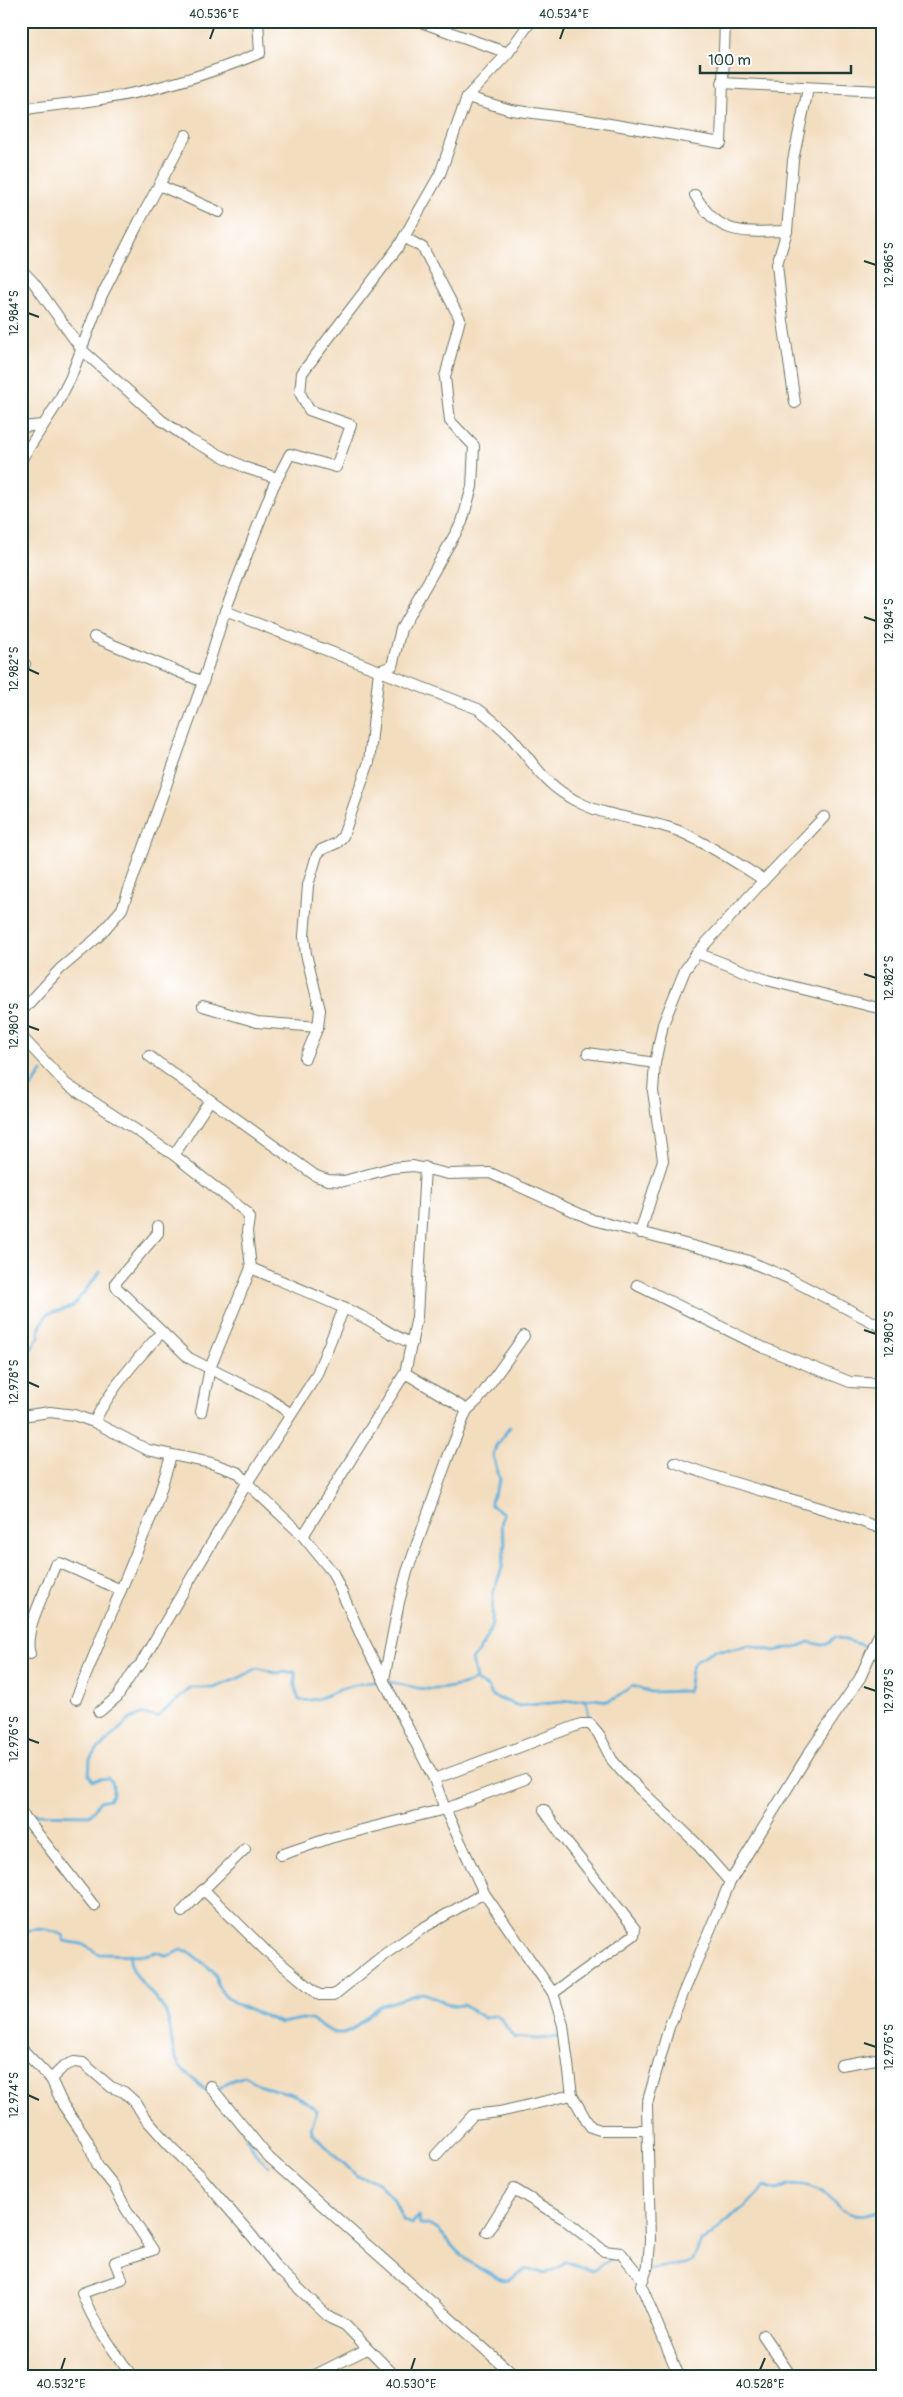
<svg xmlns="http://www.w3.org/2000/svg" width="903" height="2397" viewBox="0 0 903 2397" font-family="Pangolin,sans-serif">
	<style>
		.lines { fill: none; stroke-linecap: round; stroke-linejoin: round }
		.stream { stroke: #61b1db; stroke-width: 3 }
		.minor-casing { stroke: #697565; stroke-width: 12 }
		.minor { stroke: #fff; stroke-width: 10 }
		.ticks { fill: none; stroke: #1f3d34; stroke-width: 2 }
		.neatline { fill: none; stroke: #1f3d34; stroke-width: 2 }
		.ticks-label { font-size: 12px; text-anchor: middle; fill: #1f3d34 }
	</style>
	<rect width="100%" height="100%" fill="#fff"/>
	<filter id="ink" filterUnits="userSpaceOnUse"><feTurbulence type="fractalNoise" baseFrequency=".02" numOctaves="2"/><feDisplacementMap in="SourceGraphic" scale="10" xChannelSelector="R" yChannelSelector="G"/><feConvolveMatrix kernelMatrix="1 2 1 2 8 2 1 2 1" color-interpolation-filters="sRGB"/></filter>
	<filter id="wash" filterUnits="userSpaceOnUse"><feTurbulence type="fractalNoise" baseFrequency=".0096" numOctaves="4" result="noise"/><feDisplacementMap in="SourceGraphic" scale="20" xChannelSelector="R" yChannelSelector="G"/><feGaussianBlur stdDeviation="1.12" result="paint"/><feColorMatrix in="noise" values="0 0 0 0 0 0 0 0 0 0 0 0 0 0 0 0 0 1.4 0 .05"/><feComposite in="paint" operator="in"/></filter>
	<g filter="url(#wash)">
		<rect width="100%" height="100%" fill="#f3ddbf"/>
		<g class="lines">
			<!-- stream -->
			<g class="stream">
				<path d="M21,1102l21,-30"/>
				<path d="M21,1364l18,-27 1,-10 7,-13 25,-7 28,-35"/>
				<path d="M474,1680l15,8 3,8 27,10 74,-7 15,2 8,-3 16,-12 19,6 37,-1 3,-21 4,-9 20,-11 19,-1 15,-4 25,6 25,-5 10,-4 13,3 6,-1 7,-7 34,10"/>
				<path d="M388,1682c12,1 27,7 39,7 10,1 42,-3 49,-10l-4,-19 15,-21 5,-16 1,-30 9,-25 3,-25 -4,-17 2,-13 -12,-8v-4l9,-21 -7,-25 3,-9 14,-19"/>
				<path d="M586,1700l4,22"/>
				<path d="M26,1814l64,1 10,-14 9,-2c6,-5 5,-16 -1,-21l-15,2 -4,-5 1,-16 5,-7 35,-33 12,-5 15,3 34,-29h23l25,-10 19,-10 17,5 20,-1v16l4,12c15,3 30,-6 43,-11 13,-5 26,-7 40,-8"/>
				<path d="M21,1932c16,-4 27,-4 42,3l1,6 18,3 17,10 46,1 11,-3 12,4 13,-6 7,1 25,20 3,4 1,10 9,12 12,8 43,18 21,-4 9,1 23,13h9l8,-3 29,-24 42,-13c15,3 26,16 41,12l21,13 12,-3 6,5 11,17 25,2 22,-2"/>
				<path d="M130,1954c-3,21 26,40 35,57 9,17 3,38 15,55 4,6 25,25 32,27"/>
				<path d="M217,2090l11,-8 17,-6c6,3 11,8 17,10 22,7 38,6 55,25l-6,17 2,6 44,42 16,4 6,4 14,14 10,22 9,4 6,-8 2,8c19,0 24,14 36,26 8,9 41,32 53,30l17,-12 19,6 16,-8 4,-5 27,10 24,-15"/>
				<path d="M211,2093l4,9 11,10"/>
				<path d="M246,2137l9,16 13,13"/>
				<path d="M650,2269l35,-5 8,-4 8,-19 10,-5 21,-21 12,-7 21,-22 12,4c5,-1 6,-3 11,-5 6,-2 20,0 26,3 29,10 24,40 68,22"/>
			</g>
		</g>
	</g>
	<g filter="url(#ink)">
		<g class="lines">
			<defs>
				<g id="minor">
					<path d="M418,21l90,32"/>
					<path d="M722,83l160,8"/>
					<path d="M467,97l44,13 75,10 135,23 4,-122"/>
					<path d="M21,110c27,-5 54,-6 80,-11 54,-8 108,-25 159,-46l-2,-32"/>
					<path d="M159,185l60,27"/>
					<path d="M695,195c24,42 48,37 92,36"/>
					<path d="M21,269l13,14 48,67 79,70 29,20 56,28 31,10"/>
					<path d="M795,403l-12,-82 -6,-57 10,-33 6,-71 15,-71"/>
					<path d="M21,427l21,-2"/>
					<path d="M21,460l36,-56 13,-25 32,-84 37,-73 47,-87"/>
					<path d="M225,611l253,98c12,9 22,17 32,27 24,27 33,48 68,66 32,17 70,16 103,30 29,13 56,31 83,48"/>
					<path d="M94,637l109,45"/>
					<path d="M21,670l4,-6"/>
					<path d="M697,953l70,27 115,29"/>
					<path d="M203,1006l54,16 61,5"/>
					<path d="M21,1012l39,-43 38,-32 24,-28 81,-227 22,-71 48,-124 17,-33 46,13 15,-42 -42,-15 -9,-17 2,-20 97,-127 41,-72 27,-77 41,-44 23,-32"/>
					<path d="M21,1036l45,48 108,71 72,57 3,6 -2,14 4,36c37,16 74,31 110,48 18,9 32,21 51,27"/>
					<path d="M588,1053l67,10"/>
					<path d="M149,1056l167,120 12,4 16,1 47,-13 22,-2 35,8 42,-1 103,47 153,40 44,19 92,48"/>
					<path d="M305,1058l13,-31 2,-17 -14,-56 -2,-18 4,-51 9,-30 4,-5 16,-7 6,-7 26,-74 10,-91 13,-5 9,-37 61,-107 10,-35 2,-41 -24,-25 -5,-44 15,-58 -37,-71 -19,-11"/>
					<path d="M174,1155l36,-55"/>
					<path d="M158,1226v7l-42,49v5l46,45"/>
					<path d="M640,1233l23,-73 -10,-69 2,-28 8,-39 22,-54 12,-17 67,-73 60,-63"/>
					<path d="M637,1285l127,63 86,34 32,2"/>
					<path d="M405,1373l62,37"/>
					<path d="M201,1412l9,-44 41,-100"/>
					<path d="M21,1416l29,-4 24,3 20,7 54,28 63,13 28,10 8,10 56,53 30,37 30,67 71,139 11,30 39,84 69,100 10,32 9,70 14,25 5,7 9,3h46"/>
					<path d="M94,1422c18,-35 42,-62 68,-90l27,26 79,40 23,16"/>
					<path d="M674,1462c68,27 140,40 208,67"/>
					<path d="M303,1536l102,-163 12,-56 8,-150"/>
					<path d="M30,1654c-8,-22 17,-65 25,-89l5,-2 61,27"/>
					<path d="M384,1679l15,-77 8,-30 41,-115 19,-47 11,-10 46,-64"/>
					<path d="M76,1699l80,-194 15,-49"/>
					<path d="M99,1712l18,-15 18,-28 5,-4 107,-182 69,-107 28,-68"/>
					<path d="M434,1779l147,-55h9l8,9 14,27 12,14 71,68 35,40"/>
					<path d="M544,1810l17,25 74,94 -1,6 -81,58"/>
					<path d="M21,1812l73,94"/>
					<path d="M281,1855l49,-17 115,-29 80,-30"/>
					<path d="M202,1891l43,-42"/>
					<path d="M182,1912l20,-21 5,2 58,57 54,45h15l51,-41 38,-26 61,-35"/>
					<path d="M21,2048l30,31 13,-13 10,-4 9,1 28,24 13,5 11,10 10,16 25,28 29,28 53,62 25,32 53,50 15,7 50,51"/>
					<path d="M841,2065l41,-7"/>
					<path d="M51,2079l12,26 24,35 11,26 16,20 12,23 27,41 -38,12 7,17 -40,14c11,30 31,57 50,83"/>
					<path d="M210,2086l59,72 246,218"/>
					<path d="M436,2155l37,-40 26,-3 73,-17"/>
					<path d="M487,2232l27,-43 50,30 40,32 17,2 21,26"/>
					<path d="M763,2335l28,41"/>
					<path d="M313,2376l54,-27"/>
					<path d="M679,2376l-38,-91 7,-19 2,-24 -3,-138 22,-77 61,-145 79,-129 51,-75 22,-50"/>
				</g>
			</defs>
			<!-- minor casing -->
			<use href="#minor" class="minor-casing"/>
			<!-- minor -->
			<use href="#minor" class="minor"/>
		</g>
	</g>
	<!-- ticks -->
	<path class="ticks" d="M210,39l4,-11M560,39l4,-11M864,261l12,4M28,313l11,4M864,617l12,4M28,669l11,5M864,974l12,4M28,1026l11,4M864,1330l12,4M28,1382l11,5M864,1687l12,4M28,1739l11,4M864,2043l12,4M28,2095l11,5M61,2370l4,-12M411,2370l4,-12M760,2370l5,-12"/>
	<!-- margin -->
	<rect width="903" height="2397" fill="none" stroke="#fff" stroke-width="55"/>
	<!-- scale -->
	<path d="M700 65v8h151v-8" fill="none" stroke="#1f3d34" stroke-width="2.5"/>
	<text x="708" y="65" font-size="15" fill="#1f3d34" stroke="#ffffff" stroke-width="4" paint-order="stroke">100 m</text>
	<rect x="28" y="28" width="848" height="2342" class="neatline"/>
	<g class="ticks-label">
		<text x="214" y="18">40.536°E</text>
		<text x="564" y="18">40.534°E</text>
		<text transform="translate(889 265) rotate(-90)" y="4">12.986°S</text>
		<text transform="translate(14 313) rotate(-90)" y="4">12.984°S</text>
		<text transform="translate(889 621) rotate(-90)" y="4">12.984°S</text>
		<text transform="translate(14 669) rotate(-90)" y="4">12.982°S</text>
		<text transform="translate(889 978) rotate(-90)" y="4">12.982°S</text>
		<text transform="translate(14 1026) rotate(-90)" y="4">12.980°S</text>
		<text transform="translate(889 1334) rotate(-90)" y="4">12.980°S</text>
		<text transform="translate(14 1382) rotate(-90)" y="4">12.978°S</text>
		<text transform="translate(889 1691) rotate(-90)" y="4">12.978°S</text>
		<text transform="translate(14 1739) rotate(-90)" y="4">12.976°S</text>
		<text transform="translate(889 2047) rotate(-90)" y="4">12.976°S</text>
		<text transform="translate(14 2095) rotate(-90)" y="4">12.974°S</text>
		<text x="61" y="2388">40.532°E</text>
		<text x="411" y="2388">40.530°E</text>
		<text x="760" y="2388">40.528°E</text>
	</g>
</svg>
